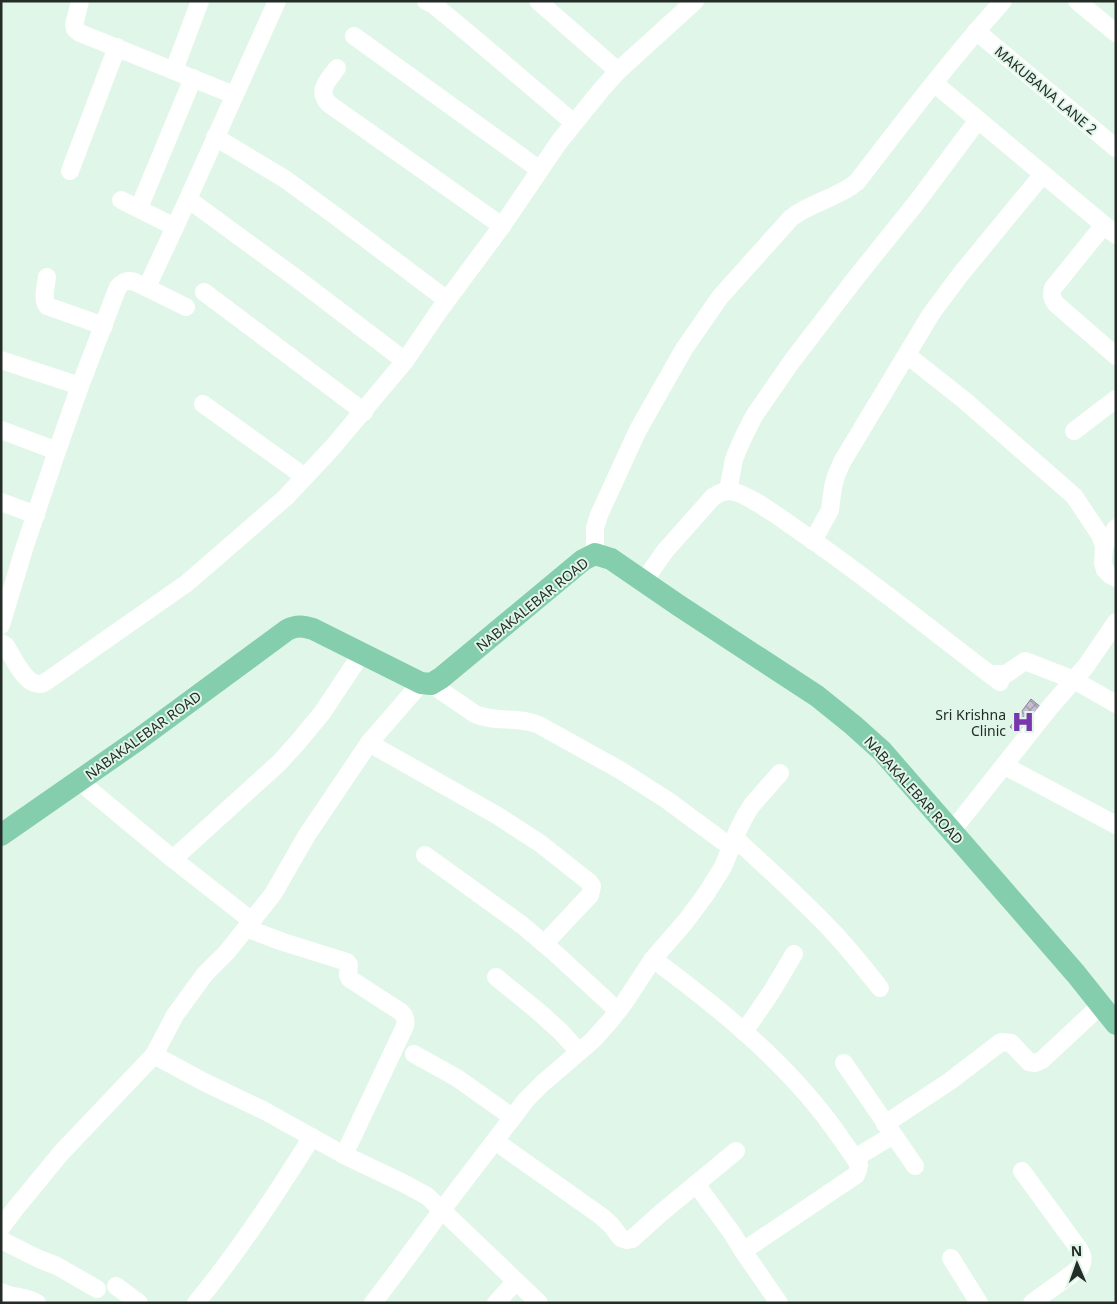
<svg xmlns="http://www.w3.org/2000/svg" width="1117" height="1304" viewBox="0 0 1117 1304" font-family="'Noto Sans',sans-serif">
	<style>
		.building { fill: url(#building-cross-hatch); stroke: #898193 }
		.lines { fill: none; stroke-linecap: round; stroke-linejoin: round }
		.minor { stroke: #fff; stroke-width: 18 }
		.major { stroke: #84ceae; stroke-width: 22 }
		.labels { text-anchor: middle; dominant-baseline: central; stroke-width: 4; stroke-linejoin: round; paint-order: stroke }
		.street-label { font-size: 14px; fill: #242c28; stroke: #e0f6e9 }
		.poi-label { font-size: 14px; fill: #242c28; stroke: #e0f6e9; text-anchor: end }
	</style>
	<defs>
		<pattern id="building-cross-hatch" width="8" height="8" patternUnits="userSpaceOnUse" patternTransform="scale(1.25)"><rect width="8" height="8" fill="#c5bdd0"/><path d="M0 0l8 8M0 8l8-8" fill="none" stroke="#a09aa9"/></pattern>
	</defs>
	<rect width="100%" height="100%" fill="#e0f6e9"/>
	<!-- building -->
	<path class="building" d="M1031,699l12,10 -21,27 -12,-9z"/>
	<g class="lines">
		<!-- minor -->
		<g class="minor">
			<path d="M80,1l-6,24 1,4 5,4 154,62"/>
			<path d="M426,1l8,4 34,28 106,90"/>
			<path d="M538,1l80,70"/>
			<path d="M1077,1l39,32"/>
			<path d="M976,31l140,117"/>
			<path d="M354,36l186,134"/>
			<path d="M337,68c-9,13 -21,22 -8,36l173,122"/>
			<path d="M174,70l26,-69"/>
			<path d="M934,83l182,152"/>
			<path d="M215,137l70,42 52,38 110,83"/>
			<path d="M70,171l47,-124"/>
			<path d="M188,199l112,82 105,80"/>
			<path d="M121,200l54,27"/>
			<path d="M139,208l54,-130"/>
			<path d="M1104,225l-51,63c-2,7 -1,10 3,16l60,52"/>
			<path d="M47,277c-1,10 -5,21 0,29l57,20"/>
			<path d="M147,287l41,-88 89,-198"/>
			<path d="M204,292l160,120"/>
			<path d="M907,355l57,45 110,96 26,39 4,11 -1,17 2,7 5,5 6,3"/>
			<path d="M1,360l79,26"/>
			<path d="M203,404l102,73"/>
			<path d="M1,430l56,21"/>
			<path d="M1074,431l42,-32"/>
			<path d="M728,491l6,-32 8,-19 12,-24 38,-55 63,-82 61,-76 62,-83"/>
			<path d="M1,502l35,13"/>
			<path d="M813,541l17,-31 3,-23 3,-11 6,-14 89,-148 29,-39 83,-101"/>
			<path d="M1104,546l12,-18"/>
			<path d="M595,554v-26l4,-13 39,-85 46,-81 36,-52 71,-79c20,-16 45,-19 66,-36 47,-61 94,-123 146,-181"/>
			<path d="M644,581l21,-30 48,-54c8,-5 15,-8 25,-4 23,9 46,28 67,42 67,46 130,98 195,147"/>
			<path d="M1,625l23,-76 33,-98 23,-65 38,-99c6,-6 9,-7 17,-5l51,25"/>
			<path d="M1,643l5,3c7,11 19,39 34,38 2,0 5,-2 7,-3l140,-98 99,-86 46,-49 73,-87 34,-50 63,-85 57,-84 42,-52 17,-19 77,-70"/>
			<path d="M990,674h16l19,-13 49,19 42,24"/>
			<path d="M431,684l44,30c20,9 43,2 64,11l81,45 47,30 65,48"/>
			<path d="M369,743l129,73 43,28 48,38 3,4 -2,9 -46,49"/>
			<path d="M1005,766l111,59"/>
			<path d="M79,781l94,78 79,62"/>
			<path d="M952,831l99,-125 35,-40 30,-44"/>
			<path d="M735,838c33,31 67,61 98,94 17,18 32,37 47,56"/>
			<path d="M425,855l97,70 33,28 63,58"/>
			<path d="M173,859l106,-96 19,-21 24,-29 40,-60"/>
			<path d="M246,928l37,14 64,20 2,3 -1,10 2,4 51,33c4,4 5,7 4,14l-61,129"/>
			<path d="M653,959c69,51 137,106 187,178 6,9 13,18 19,28l-1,5 -2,5 -113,76"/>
			<path d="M496,977l43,35 22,20 18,20"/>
			<path d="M744,1032l28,-41 22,-37"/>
			<path d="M414,1054l43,24 55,39"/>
			<path d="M154,1055l50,27 59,28 81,45 59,28 24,13 112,107"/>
			<path d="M844,1063l71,103"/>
			<path d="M885,1124l65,-43 51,-39 10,1 18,19 6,1 7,-3 59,-55"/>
			<path d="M495,1141l106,75 10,9 10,13 5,2 6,-1 29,-26 75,-62"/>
			<path d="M855,1158l38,-23"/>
			<path d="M1022,1171l57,78c4,7 5,11 1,19l-48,35"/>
			<path d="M696,1184l36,49 11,18 36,52"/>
			<path d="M1,1228l14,-19 46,-56 93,-98 21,-40 11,-15 19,-26 22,-22 46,-58 34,-59 62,-92 52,-60"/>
			<path d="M1,1240l38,19 18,7 40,23"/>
			<path d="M951,1258l28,45"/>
			<path d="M116,1286l23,17"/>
			<path d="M1,1292c12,6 25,4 36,11"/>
			<path d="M196,1303c43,-52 80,-109 116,-166"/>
			<path d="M373,1303l25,-33 44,-60 84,-110 17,-17 50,-43 17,-19 14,-18 29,-44 33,-38 20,-27 17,-27 15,-37 7,-14 7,-11 28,-32"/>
			<path d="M496,1303l20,-22"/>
		</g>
		<!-- major -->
		<path class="major" d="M1,835l138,-96 148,-109c10,-5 16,-4 26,-1l108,54 10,1 10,-6 142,-118 12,-6 16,5 67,46 139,91 36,29 29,26 194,223 40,50"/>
	</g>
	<!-- icons -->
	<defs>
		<symbol id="hospital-bare" viewBox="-9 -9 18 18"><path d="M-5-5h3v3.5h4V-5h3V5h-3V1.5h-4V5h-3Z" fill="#7837ac" stroke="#e0f6e9" stroke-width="2.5" paint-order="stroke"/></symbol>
	</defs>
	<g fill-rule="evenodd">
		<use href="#hospital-bare" x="1007" y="706" width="32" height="32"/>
	</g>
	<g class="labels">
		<!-- street labels -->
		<g class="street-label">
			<text transform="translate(1046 90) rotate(40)">MAKUBANA LANE 2</text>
			<text transform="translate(532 604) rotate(-39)">NABAKALEBAR ROAD</text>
			<text transform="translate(143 735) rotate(-36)">NABAKALEBAR ROAD</text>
			<text transform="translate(914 790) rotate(48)">NABAKALEBAR ROAD</text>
		</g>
		<!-- poi labels -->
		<g class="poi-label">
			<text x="1006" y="714">Sri Krishna<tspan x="1006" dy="16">Clinic</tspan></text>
		</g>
	</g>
	<!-- border -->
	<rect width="1117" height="1304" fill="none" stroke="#242c28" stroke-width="5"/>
	<!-- north arrow -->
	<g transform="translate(1077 1264) rotate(358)" stroke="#e0f6e9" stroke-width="4" paint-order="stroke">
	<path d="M0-4L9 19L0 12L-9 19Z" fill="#242c28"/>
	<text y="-8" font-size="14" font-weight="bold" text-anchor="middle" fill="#242c28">N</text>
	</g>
</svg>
